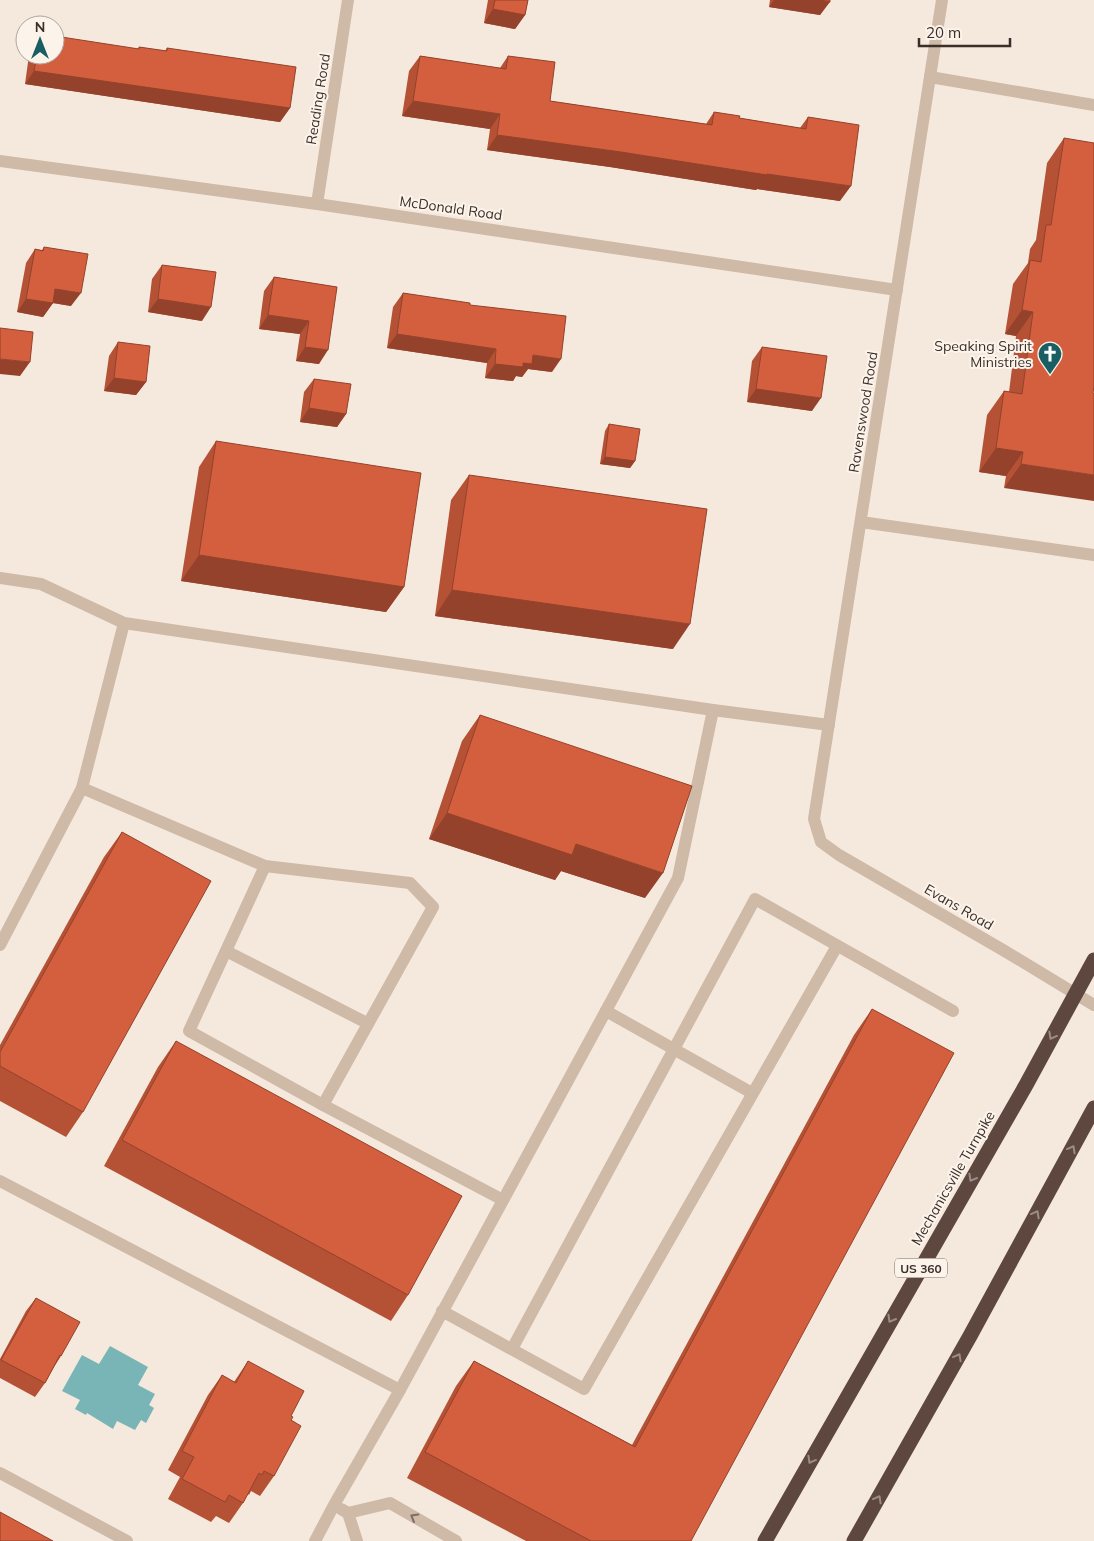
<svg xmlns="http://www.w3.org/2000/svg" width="1094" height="1541" viewBox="0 0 1094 1541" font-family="Mulish,sans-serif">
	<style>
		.water { fill: #79b4b6 }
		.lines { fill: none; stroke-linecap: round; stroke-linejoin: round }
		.minor { stroke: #cfb9a7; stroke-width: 12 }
		.highway { stroke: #5d473f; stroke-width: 15 }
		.wall { fill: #b55235 }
		.shaded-wall { fill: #94422b }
		.building { fill: #d35f3e; stroke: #94422b }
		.oneway { stroke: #9d8c84 }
		.oneway2 { stroke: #7e6d62 }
		.labels { text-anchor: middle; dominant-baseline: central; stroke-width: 4; stroke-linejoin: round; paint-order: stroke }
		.shield { fill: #fcf4eb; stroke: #756963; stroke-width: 1 }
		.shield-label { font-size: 12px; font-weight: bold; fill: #3b2e29 }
		.street-label { font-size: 14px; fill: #3b2e29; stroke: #fcf4eb }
		.poi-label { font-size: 14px; fill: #3b2e29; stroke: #fcf4eb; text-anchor: end }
	</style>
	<rect width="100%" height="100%" fill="#f5e9dd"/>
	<!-- water -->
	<path class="water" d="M110,1346l38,21 -10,18 17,9 -6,11 5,3 -8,15 -5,-3 -6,10 -18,-9 -4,8 -26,-16 -1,2 -11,-6 5,-9 -18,-9 20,-36 17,9z"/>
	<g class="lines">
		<!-- minor -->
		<g class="minor">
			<path d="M942,0l-128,819 7,23 18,13 164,95 91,55"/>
			<path d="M930,77l164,28"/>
			<path d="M0,161l317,43 580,86"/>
			<path d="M317,204l31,-204"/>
			<path d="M861,522l233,33"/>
			<path d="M0,578l41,6 83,39 589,87 116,15"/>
			<path d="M82,788l183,78 145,17 23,24 -110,198"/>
			<path d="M265,866l-76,165 134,74 180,95"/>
			<path d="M0,945l82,-157 42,-165"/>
			<path d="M226,951l141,72"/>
			<path d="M606,1011l146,82"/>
			<path d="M0,1181l400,209 -66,115 -19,36"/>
			<path d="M442,1311l142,78 253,-443"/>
			<path d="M512,1349l243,-450 198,112"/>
			<path d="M400,1390l278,-512 35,-168"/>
			<path d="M0,1473l127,68"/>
			<path d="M341,1509l7,4 9,28"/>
			<path d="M348,1513l42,-10 66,38"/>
		</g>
		<!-- highway -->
		<g class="highway">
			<path d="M765,1541l261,-456 68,-125"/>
			<path d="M854,1541l116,-205 124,-228"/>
		</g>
	</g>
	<!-- wall -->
	<g class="wall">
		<path d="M488,0h40l-3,15 -10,14 -31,-6z"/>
		<path d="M770,0h60l-10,15 -51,-8z"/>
		<path d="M139,47l26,4 2,-3 123,60 -10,14 -255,-38 4,-29h26l83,-6z"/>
		<path d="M420,56l80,12 8,-12 42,45 156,23 8,-12 25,6 61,10 8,-11 32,84 -83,-12 -1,1 -146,-23 -123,-17 3,-21 -88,-13 7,-45z"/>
		<path d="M1064,138l30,248 -90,102 2,-12 -27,-4 8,-57 17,-24 5,1 7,-56 -11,-2 8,-50 15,-21 2,-14 6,-9 11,-77z"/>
		<path d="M44,247l27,59 -18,-3 -10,14 -26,-5 9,-49 9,-14 7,1z"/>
		<path d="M162,265l40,56 -54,-9 4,-33z"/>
		<path d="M274,277l63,10 -18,77 -23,-3 4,-27 -41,-5 5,-38z"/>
		<path d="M403,293l67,12 82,67 -24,-3 -6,8 -6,-1 -3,5 -28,-3 2,-15 -100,-15 6,-41z"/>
		<path d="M118,342l28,40 -10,13 -32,-4 5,-35z"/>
		<path d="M762,347l50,64 -65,-9 5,-41z"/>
		<path d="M314,379l32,35 -9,13 -37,-5 4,-30z"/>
		<path d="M609,424l26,37 -5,7 -30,-4 5,-33z"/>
		<path d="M216,441l188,146 -18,25 -205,-31 18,-114z"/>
		<path d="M469,475l204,174 -238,-33 16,-116z"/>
		<path d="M480,715l165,183 -84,-27 -6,9 -126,-41 33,-98z"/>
		<path d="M122,832l-39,280 -17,25 -66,-36v-56l104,-188z"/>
		<path d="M872,1009l-181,532h-165l-119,-63 49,-92 18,-25 158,84 222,-410z"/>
		<path d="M176,1041l232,254 -17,26 -287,-155 54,-99z"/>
		<path d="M36,1298l25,58 -7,11 -9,16 -10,14 -35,-19v-19l26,-48z"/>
		<path d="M248,1361l43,55v4l-17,56 -14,20 -9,-5 -2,4 -1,-1 -5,9 -14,20 -13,-7 -5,6 -43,-23 12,-22 -12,-7 40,-75 14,-20 12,7z"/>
	</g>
	<!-- shaded-wall -->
	<g class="shaded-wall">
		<path d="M774,0h45l11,2 -10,13 -51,-8z"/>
		<path d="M493,9l32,6 -10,14 -31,-6z"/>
		<path d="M34,71l256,37 -10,14 -255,-38z"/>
		<path d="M413,101l87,13 -10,15 -88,-13z"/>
		<path d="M497,135l124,17 230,34 -11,15 -83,-12 -1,1 -146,-23 -123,-17z"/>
		<path d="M55,289l26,4 -10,13 -24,-4 6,1 -10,14 -26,-5 9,-13z"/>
		<path d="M158,299l53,8 -9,14 -54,-9z"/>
		<path d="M1022,310l11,2 -17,24 -11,-2z"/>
		<path d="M268,315l41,6 -9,13 -41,-5z"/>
		<path d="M397,334l99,15 -9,14 -100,-15z"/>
		<path d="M305,347l23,3 -9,14 -23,-3z"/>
		<path d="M533,355l28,4 -9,13 -24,-3 -6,8 -6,-1 -3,5 -28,-3 10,-14 28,-1z"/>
		<path d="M0,359l30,3 -10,14 -20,-2z"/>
		<path d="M114,378l32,4 -10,13 -32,-4z"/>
		<path d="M756,389l65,9 -9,13 -65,-9z"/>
		<path d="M309,408l37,6 -9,13 -37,-5z"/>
		<path d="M996,448l27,4 -17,24 -27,-4z"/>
		<path d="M605,457l30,4 -5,7 -30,-4z"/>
		<path d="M1021,464l73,11v26l-90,-13z"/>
		<path d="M199,555l205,32 -18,25 -205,-31z"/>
		<path d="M452,590l238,34 -17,25 -238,-33z"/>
		<path d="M447,813l129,31 87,29 -18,25 -84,-27 -6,9 -126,-41z"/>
	</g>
	<!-- building -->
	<g class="building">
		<path d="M495,0h33l-3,15 -32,-6z"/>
		<path d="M819,0h11v2z"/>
		<path d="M55,36l84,13v-2l28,4v-3l129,19 -6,41 -256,-37 3,-16h18z"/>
		<path d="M420,56l86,13 2,-13 47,6 -5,39 162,24 2,-13 26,4 -1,2 67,11 2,-12 51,8 -8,61 -84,-12v1l-146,-23 -124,-17 3,-21 -87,-13z"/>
		<path d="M1064,138l30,5v243l-1,7 1,1v81l-73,-11 2,-12 -27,-4 8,-57 18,3 11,-82 -11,-2 8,-50 11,2 5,-37h5z"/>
		<path d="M44,247l44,7 -7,39 -26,-4 -2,14 -27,-4 9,-50 8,2z"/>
		<path d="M162,265l54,7 -5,35 -53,-8z"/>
		<path d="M274,277l63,10 -9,63 -23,-3 4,-26 -41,-6z"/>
		<path d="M403,293l67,10v2l96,11 -5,43 -28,-4 -1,9 -9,-1v4l-28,-3 1,-15 -99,-15z"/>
		<path d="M0,328l33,4 -3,30 -30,-3z"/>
		<path d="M118,342l32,4 -4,36 -32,-4z"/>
		<path d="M762,347l65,9 -6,42 -65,-9z"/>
		<path d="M314,379l37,5 -5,30 -37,-6z"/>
		<path d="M609,424l31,5 -5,32 -30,-4z"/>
		<path d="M216,441l205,32 -17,114 -205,-32z"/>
		<path d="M469,475l238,34 -17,115 -238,-34z"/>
		<path d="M480,715l212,71 -29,87 -87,-29 -4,11 -125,-42z"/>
		<path d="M122,832l89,49 -128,231 -83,-46v-14z"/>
		<path d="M872,1009l82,44 -263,488h-100l-166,-89 49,-91 161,86z"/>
		<path d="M176,1041l286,155 -54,99 -286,-155z"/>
		<path d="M36,1298l44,24 -19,34 -1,-1 -15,28 -44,-23z"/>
		<path d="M248,1361l56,30 -13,25 2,1 -2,3 10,6 -27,50 -10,-5 -2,4 -3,-2 -16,30 -14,-8 -4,7 -43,-23 12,-22 -12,-6 40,-76 14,8z"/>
		<path d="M0,1512l53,29h-53z"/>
	</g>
	<!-- one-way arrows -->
	<defs><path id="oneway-chevron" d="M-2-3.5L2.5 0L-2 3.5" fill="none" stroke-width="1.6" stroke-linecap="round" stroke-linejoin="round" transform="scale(1.25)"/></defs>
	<g class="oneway">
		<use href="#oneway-chevron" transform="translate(1052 1036) rotate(119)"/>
		<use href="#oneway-chevron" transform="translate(1072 1149) rotate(-61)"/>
		<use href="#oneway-chevron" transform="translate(972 1178) rotate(120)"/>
		<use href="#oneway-chevron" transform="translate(1036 1214) rotate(-61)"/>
		<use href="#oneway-chevron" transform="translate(891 1319) rotate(120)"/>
		<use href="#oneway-chevron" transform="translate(958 1357) rotate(-61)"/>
		<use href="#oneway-chevron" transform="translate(811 1460) rotate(119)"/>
		<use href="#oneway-chevron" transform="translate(878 1499) rotate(-61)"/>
	</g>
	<use class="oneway2" href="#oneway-chevron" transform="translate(414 1517) rotate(-150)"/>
	<!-- icons -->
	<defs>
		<symbol id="church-pin" viewBox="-11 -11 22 30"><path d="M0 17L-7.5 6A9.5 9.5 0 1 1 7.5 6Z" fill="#195e62" stroke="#fcf4eb"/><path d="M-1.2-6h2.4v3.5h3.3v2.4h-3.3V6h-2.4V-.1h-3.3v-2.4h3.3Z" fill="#fff"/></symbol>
	</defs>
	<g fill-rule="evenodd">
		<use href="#church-pin" x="1036" y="340" width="28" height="38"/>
	</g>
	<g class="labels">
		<!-- shield labels -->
		<rect class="shield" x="895" y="1258.5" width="52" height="19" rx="4"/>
		<g class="shield-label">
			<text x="921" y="1268">US 360</text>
		</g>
		<!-- street labels -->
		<g class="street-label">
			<text transform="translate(318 99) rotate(-81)">Reading Road</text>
			<text transform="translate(451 208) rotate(8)">McDonald Road</text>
			<text transform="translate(863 412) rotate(-81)">Ravenswood Road</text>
			<text transform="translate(959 907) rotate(30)">Evans Road</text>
			<text transform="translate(953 1178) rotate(-60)">Mechanicsville Turnpike</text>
		</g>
		<!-- poi labels -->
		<g class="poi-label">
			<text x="1032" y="346">Speaking Spirit<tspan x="1032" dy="16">Ministries</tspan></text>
		</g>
	</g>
	<!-- north arrow -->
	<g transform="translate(40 40)"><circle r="24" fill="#fcf4eb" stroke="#afa59d"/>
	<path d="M0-4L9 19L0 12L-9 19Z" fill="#195e62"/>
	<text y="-8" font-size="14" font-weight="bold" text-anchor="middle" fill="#3b2e29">N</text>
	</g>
	<!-- scale -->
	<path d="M919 38v8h91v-8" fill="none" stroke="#3b2e29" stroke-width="2.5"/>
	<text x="926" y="38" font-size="15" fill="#3b2e29" stroke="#fcf4eb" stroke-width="4" paint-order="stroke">20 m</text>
</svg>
